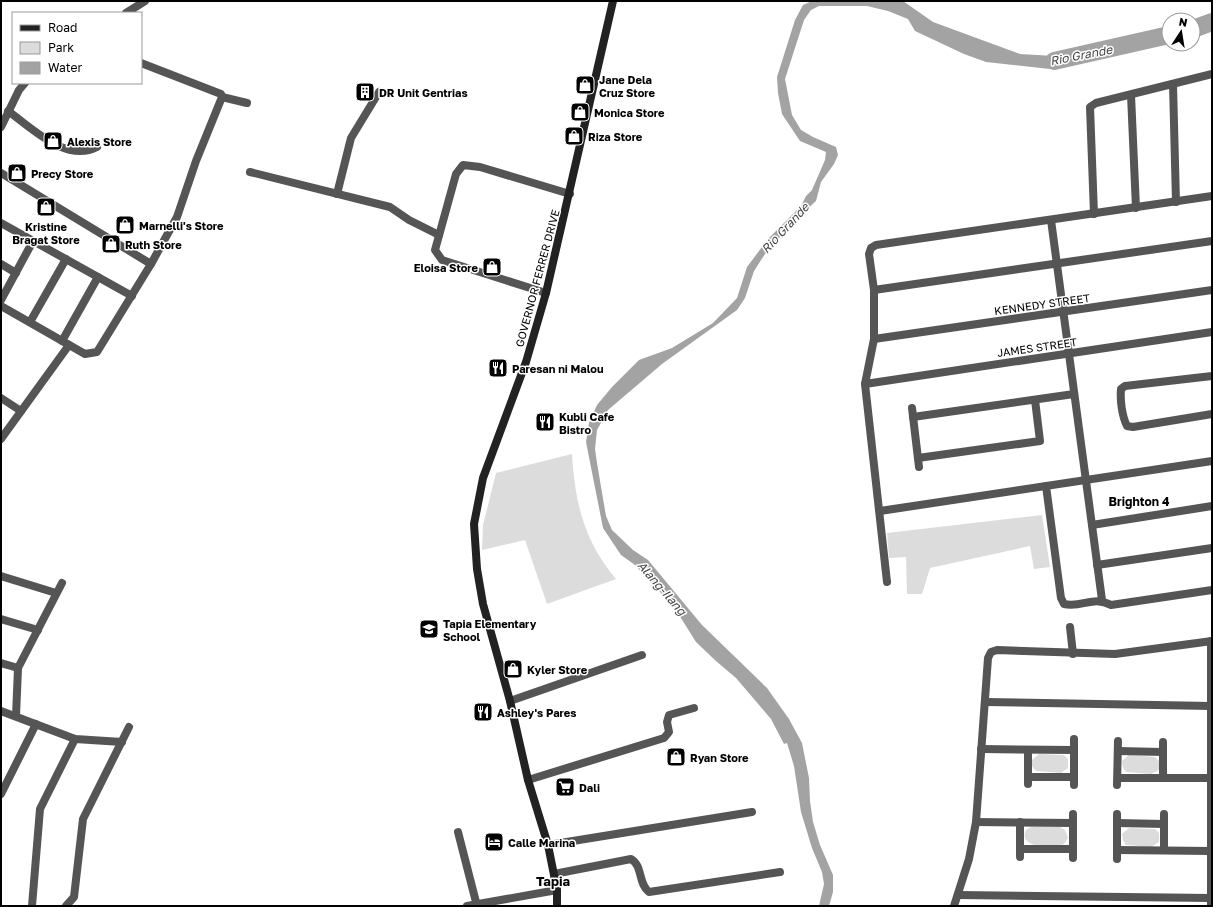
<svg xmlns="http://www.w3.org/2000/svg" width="1213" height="907" viewBox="0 0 1213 907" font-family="'Golos Text',sans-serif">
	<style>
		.green { fill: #dcdcdc }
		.water { fill: #a3a3a3 }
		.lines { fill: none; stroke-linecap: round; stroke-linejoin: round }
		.river { stroke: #a3a3a3; stroke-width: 18 }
		.street { stroke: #555; stroke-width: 8 }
		.secondary { stroke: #222; stroke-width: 8 }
		.labels { text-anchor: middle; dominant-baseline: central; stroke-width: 3; stroke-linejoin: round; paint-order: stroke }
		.poi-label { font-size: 11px; font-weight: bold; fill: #000; stroke: #fff; text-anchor: start }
		.street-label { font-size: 11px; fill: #000; stroke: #fff }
		.water-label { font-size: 12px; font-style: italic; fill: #444; stroke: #fff }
		.neighbourhood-label { font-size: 12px; font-weight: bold; fill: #000; stroke: #fff }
		.quarter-label { font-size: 13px; font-weight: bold; fill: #000; stroke: #fff }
	</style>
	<rect width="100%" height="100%" fill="#fff"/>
	<!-- green -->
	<g class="green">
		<path d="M572,454c3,49 12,87 44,125l-69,25 -22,-64 -43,10 1,-25 13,-52z"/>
		<path d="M1042,515l8,52 -16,2 -4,-23 -100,22 -8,26h-15l-1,-37 -17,1 -2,-25z"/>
		<path d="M1039,754l25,1 4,4v9l-7,5 -25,-2 -4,-5v-6z"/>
		<path d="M1129,755l26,2 4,4v9l-8,4 -25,-2 -3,-4 -1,-7z"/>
		<path d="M1031,827h29l5,3 3,8c-2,3 -3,6 -7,7 -9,3 -44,3 -35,-15z"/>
		<path d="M1129,828l26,1 4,4v9l-8,5 -25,-2 -3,-5 -1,-6z"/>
	</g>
	<!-- water -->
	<path class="water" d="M812,1h91l30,21 87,32 34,2 24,-6 1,13 -29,6 -64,-7 -22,-8 -49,-23 -7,-12 -20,-8 -21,-5h-48l-8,4 -7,10 -19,59 7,36 9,15 12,7 23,10 2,8 -4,9 -13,18 -5,19 -21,19 -30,34 -11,17 -9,27 -8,12 -75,54 -54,46 -11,20 -2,19 2,14 9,53 6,14 21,20 15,10 54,65 65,63 22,31 13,24 7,35 1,23 3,21 7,23 13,30v17l-4,14h-10l5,-22 -2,-12 -10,-24 -11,-36 -7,-46 -7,-23 -3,1 -13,-25 -35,-41 -20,-17 -20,-19 -22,-35 -39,-42 -14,-10 -18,-27 -17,-86 3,-19 8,-18 15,-18 27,-27 33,-12 41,-25 24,-25 10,-31 21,-28 33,-33 5,-10 6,-6 13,-30 1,-8 -26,-11 -18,-27 -4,-21 -1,-16 18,-57 8,-15z"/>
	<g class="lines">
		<!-- river -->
		<g class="river">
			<path d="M1193,29l19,-7"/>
			<path d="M1054,61l115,-26"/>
		</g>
		<!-- street -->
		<g class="street">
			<path d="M126,13l19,-12"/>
			<path d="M1173,84l3,118"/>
			<path d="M1131,95l5,113"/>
			<path d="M222,97l25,6"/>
			<path d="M8,111c24,17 58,52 89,36"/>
			<path d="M1,127l18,-37 6,-7"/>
			<path d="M250,172l140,35 19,13 30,15"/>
			<path d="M1,173l150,91"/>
			<path d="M337,194l14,-56 28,-46"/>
			<path d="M1094,214l-4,-107 6,-4 116,-29"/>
			<path d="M1051,220l51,380"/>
			<path d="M1,223l131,73"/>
			<path d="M1,264l15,9"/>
			<path d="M874,290l338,-49"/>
			<path d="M546,293l-104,-33 -7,-10 21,-76 7,-9 17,2 90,27"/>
			<path d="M1,300l32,-59"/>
			<path d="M1,306l84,48 12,-2 54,-88 26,-47 19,-56 26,-64 -1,-3 -80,-31"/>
			<path d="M30,322l36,-63"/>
			<path d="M874,339l338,-49"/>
			<path d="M62,341l36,-64"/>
			<path d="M1212,376l-87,10 -4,3c-1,12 1,27 6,37l6,1 79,-13"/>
			<path d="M865,384l347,-52"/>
			<path d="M1,398l20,13"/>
			<path d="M912,408l7,59"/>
			<path d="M913,417l161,-23"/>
			<path d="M1,439l68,-94"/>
			<path d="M918,458l122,-17 -5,-41"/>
			<path d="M1046,486l15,112 3,6c19,4 29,-9 47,1l101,-15"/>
			<path d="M880,511l332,-50"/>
			<path d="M1092,525l120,-19"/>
			<path d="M1097,565l115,-17"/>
			<path d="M1,576l55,17"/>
			<path d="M887,582l-22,-198 9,-45v-49l-5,-36 2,-6 5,-3 336,-49"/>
			<path d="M1,619l37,11"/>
			<path d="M1070,627l3,27"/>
			<path d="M1,663l17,5"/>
			<path d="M510,701l132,-46"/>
			<path d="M985,702l226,4"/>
			<path d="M1,711l74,28 47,3"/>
			<path d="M16,716l2,-48 44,-85"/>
			<path d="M1163,742v36"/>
			<path d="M981,749l93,1"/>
			<path d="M1118,751l45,1"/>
			<path d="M1028,777h46"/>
			<path d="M1118,778h93"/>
			<path d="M528,780l136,-42 5,-6 -2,-10 2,-7 25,-7"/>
			<path d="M1028,784v-34"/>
			<path d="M1074,785v-46"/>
			<path d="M1117,785l1,-44"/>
			<path d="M1,794l35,-70"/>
			<path d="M1164,814v36"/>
			<path d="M976,822l97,1"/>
			<path d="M1117,823l47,1"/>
			<path d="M458,832l19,74"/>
			<path d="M548,845l204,-33"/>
			<path d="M1020,849h53"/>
			<path d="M1117,850l94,1"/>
			<path d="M1020,857v-35"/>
			<path d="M1073,858v-44"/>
			<path d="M1117,859v-45"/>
			<path d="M554,874l77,-15c12,7 7,25 18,33l131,-20"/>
			<path d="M958,895l253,3"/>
			<path d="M32,906l8,-97 35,-70"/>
			<path d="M66,906l8,-9 9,-78 46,-92"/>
			<path d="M467,906l90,-16"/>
			<path d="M954,906l15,-47 7,-37 12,-164 3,-6 6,-2 118,4 97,-13"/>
			<path d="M1211,906v-265"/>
		</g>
		<!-- secondary -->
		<path class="secondary" d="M557,906v-16l-9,-45 -20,-65 -18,-79 -27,-97 -6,-35 -3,-45 9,-46 43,-116 20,-69 67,-292"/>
	</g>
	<!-- icons -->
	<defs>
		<symbol id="shop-square" viewBox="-11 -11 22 22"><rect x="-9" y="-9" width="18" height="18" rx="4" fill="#000" stroke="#fff"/><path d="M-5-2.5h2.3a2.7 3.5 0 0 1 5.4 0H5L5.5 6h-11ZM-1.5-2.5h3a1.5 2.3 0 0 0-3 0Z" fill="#fff"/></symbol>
		<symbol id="building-square" viewBox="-11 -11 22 22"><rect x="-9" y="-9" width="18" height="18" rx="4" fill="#000" stroke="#fff"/><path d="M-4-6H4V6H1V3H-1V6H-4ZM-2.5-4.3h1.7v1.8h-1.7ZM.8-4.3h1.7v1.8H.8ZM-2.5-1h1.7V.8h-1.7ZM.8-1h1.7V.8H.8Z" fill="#fff"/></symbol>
		<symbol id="restaurant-square" viewBox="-11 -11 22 22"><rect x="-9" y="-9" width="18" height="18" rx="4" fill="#000" stroke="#fff"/><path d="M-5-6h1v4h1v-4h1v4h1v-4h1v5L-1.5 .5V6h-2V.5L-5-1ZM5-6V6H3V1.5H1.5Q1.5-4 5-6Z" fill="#fff"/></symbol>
		<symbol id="school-square" viewBox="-11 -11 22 22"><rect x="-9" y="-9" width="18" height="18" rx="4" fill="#000" stroke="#fff"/><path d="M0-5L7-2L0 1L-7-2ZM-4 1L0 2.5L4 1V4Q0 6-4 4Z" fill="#fff"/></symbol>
		<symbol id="supermarket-square" viewBox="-11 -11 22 22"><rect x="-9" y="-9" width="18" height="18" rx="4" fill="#000" stroke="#fff"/><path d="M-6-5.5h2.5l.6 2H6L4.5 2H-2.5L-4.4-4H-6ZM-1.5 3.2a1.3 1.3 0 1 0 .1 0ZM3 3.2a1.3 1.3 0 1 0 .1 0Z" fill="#fff"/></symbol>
		<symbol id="hotel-square" viewBox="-11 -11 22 22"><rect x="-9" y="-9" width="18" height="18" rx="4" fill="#000" stroke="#fff"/><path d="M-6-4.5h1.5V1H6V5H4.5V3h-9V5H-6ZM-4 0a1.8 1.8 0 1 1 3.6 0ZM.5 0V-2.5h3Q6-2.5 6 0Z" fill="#fff"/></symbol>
	</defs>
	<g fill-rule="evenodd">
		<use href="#shop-square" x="574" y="74" width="22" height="22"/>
		<use href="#building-square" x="354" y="81" width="22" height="22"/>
		<use href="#shop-square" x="569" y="101" width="22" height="22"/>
		<use href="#shop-square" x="563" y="125" width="22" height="22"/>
		<use href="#shop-square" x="42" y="130" width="22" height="22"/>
		<use href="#shop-square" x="6" y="162" width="22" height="22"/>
		<use href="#shop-square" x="35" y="196" width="22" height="22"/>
		<use href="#shop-square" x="114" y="214" width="22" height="22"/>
		<use href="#shop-square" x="100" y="233" width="22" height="22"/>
		<use href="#shop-square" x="481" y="256" width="22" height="22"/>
		<use href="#restaurant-square" x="487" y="357" width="22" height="22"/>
		<use href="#restaurant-square" x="534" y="411" width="22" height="22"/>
		<use href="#school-square" x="418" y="618" width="22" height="22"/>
		<use href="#shop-square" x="502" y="658" width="22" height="22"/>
		<use href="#restaurant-square" x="472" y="701" width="22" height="22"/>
		<use href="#shop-square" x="665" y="746" width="22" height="22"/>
		<use href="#supermarket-square" x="554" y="776" width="22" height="22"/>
		<use href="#hotel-square" x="483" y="831" width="22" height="22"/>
	</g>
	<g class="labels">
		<!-- poi labels -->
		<g class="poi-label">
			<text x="599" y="79">Jane Dela<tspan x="599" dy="13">Cruz Store</tspan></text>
			<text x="379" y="92">DR Unit Gentrias</text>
			<text x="594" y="112">Monica Store</text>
			<text x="588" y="136">Riza Store</text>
			<text x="67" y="141">Alexis Store</text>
			<text x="31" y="173">Precy Store</text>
			<text x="139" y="225">Marnelli's Store</text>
			<text x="46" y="226" text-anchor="middle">Kristine<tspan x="46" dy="13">Bragat Store</tspan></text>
			<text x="125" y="244">Ruth Store</text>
			<text x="478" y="267" text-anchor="end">Eloisa Store</text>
			<text x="512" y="368">Paresan ni Malou</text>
			<text x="559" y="416">Kubli Cafe<tspan x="559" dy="13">Bistro</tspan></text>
			<text x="443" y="623">Tapia Elementary<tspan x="443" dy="13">School</tspan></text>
			<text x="527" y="669">Kyler Store</text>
			<text x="497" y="712">Ashley's Pares</text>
			<text x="690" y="757">Ryan Store</text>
			<text x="579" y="787">Dali</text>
			<text x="508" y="842">Calle Marina</text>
		</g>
		<!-- street labels -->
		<g class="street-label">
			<text transform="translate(537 278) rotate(-75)">GOVERNOR FERRER DRIVE</text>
			<text transform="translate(1042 304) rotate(-8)">KENNEDY STREET</text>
			<text transform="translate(1037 347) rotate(-8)">JAMES STREET</text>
		</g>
		<!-- water labels -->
		<g class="water-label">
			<text transform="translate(1081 55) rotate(-11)">Rio Grande</text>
			<text transform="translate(785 228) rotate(-47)">Rio Grande</text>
			<text transform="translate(662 588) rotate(49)">Alang-Ilang</text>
		</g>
		<!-- neighbourhood labels -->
		<g class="neighbourhood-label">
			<text x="1139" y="501">Brighton 4</text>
		</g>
		<!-- quarter labels -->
		<g class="quarter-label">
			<text x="553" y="881">Tapia</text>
		</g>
	</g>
	<!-- border -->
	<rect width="1213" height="907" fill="none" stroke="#000000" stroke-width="4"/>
	<!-- legend -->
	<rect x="12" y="12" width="130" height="72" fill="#ffffff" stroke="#999999"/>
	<rect x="20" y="25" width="20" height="6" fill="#222222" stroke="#999999"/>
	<text x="48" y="32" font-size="12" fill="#000000">Road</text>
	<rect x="20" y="42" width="20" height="12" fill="#dcdcdc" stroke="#999999"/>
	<text x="48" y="52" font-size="12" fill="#000000">Park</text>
	<rect x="20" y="62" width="20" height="12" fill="#a3a3a3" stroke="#999999"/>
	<text x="48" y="72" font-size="12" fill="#000000">Water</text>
	<!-- north arrow -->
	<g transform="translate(1181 32) rotate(12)"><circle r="19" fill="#ffffff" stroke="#999999"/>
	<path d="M0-3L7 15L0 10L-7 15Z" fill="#000000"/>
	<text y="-6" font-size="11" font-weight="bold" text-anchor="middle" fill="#000000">N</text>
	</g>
</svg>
